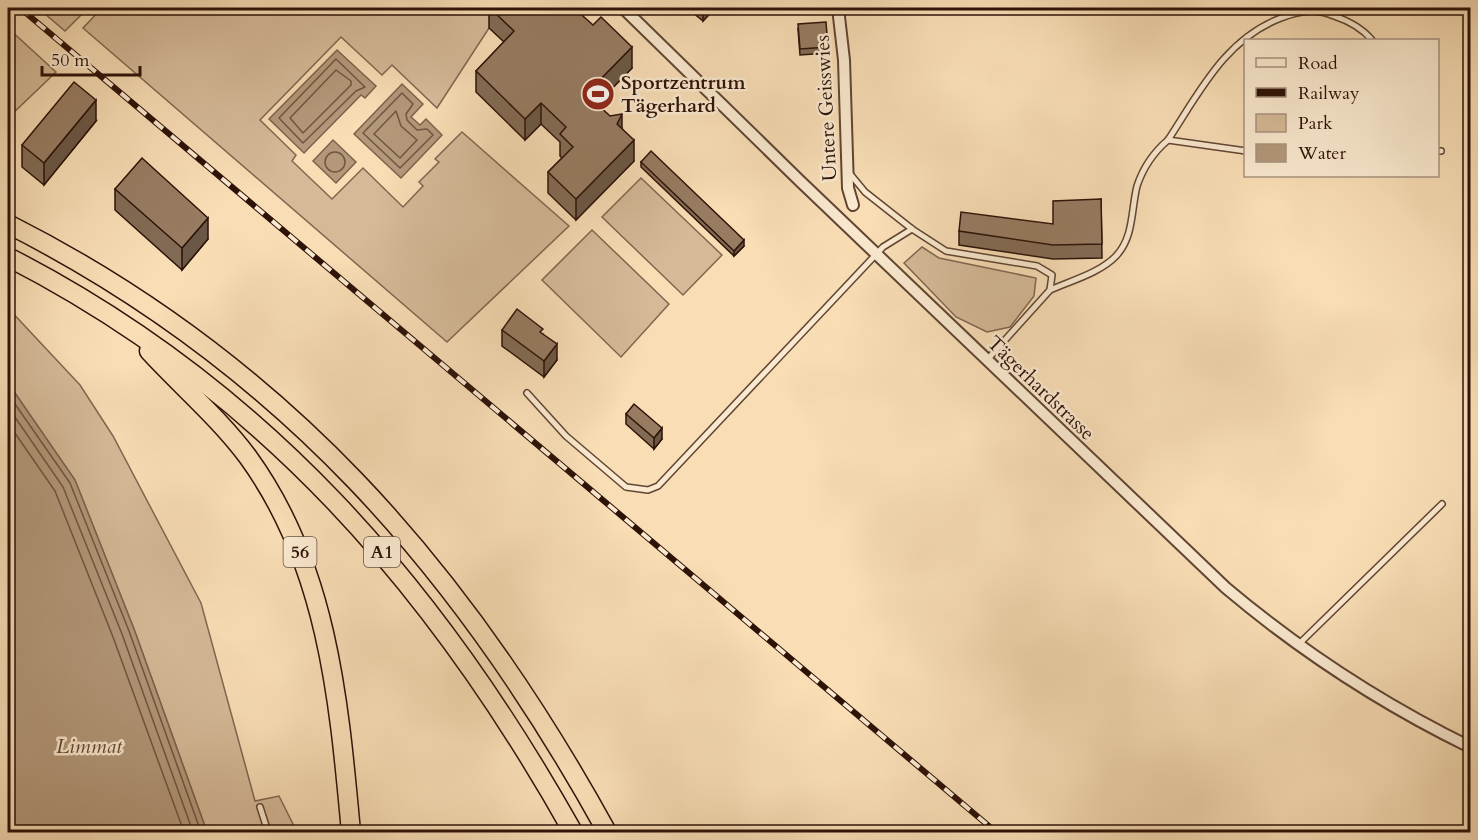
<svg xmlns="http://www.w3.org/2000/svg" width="1478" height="840" viewBox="0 0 1478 840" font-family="Cardo,serif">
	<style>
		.green { fill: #d5ba98; stroke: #816650; stroke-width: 1.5 }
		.water { fill: #b3987a; stroke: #7d624c; stroke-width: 1.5 }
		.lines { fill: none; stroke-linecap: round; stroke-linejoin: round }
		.shore { stroke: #705541; stroke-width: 1.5 }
		.lane-casing { stroke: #604533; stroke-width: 8 }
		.street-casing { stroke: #604533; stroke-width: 14 }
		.highway-casing { stroke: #2d1208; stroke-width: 21 }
		.lane { stroke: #fae9cf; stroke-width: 5 }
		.street { stroke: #fae9cf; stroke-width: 10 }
		.highway { stroke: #f8ddb5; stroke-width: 18 }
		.rail-casing { stroke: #2d1208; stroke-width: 6 }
		.rail { stroke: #fae9cf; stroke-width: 4; stroke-dasharray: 11; stroke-linecap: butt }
		.wall { fill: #826b54; stroke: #2d1208; stroke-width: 1.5 }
		.shaded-wall { fill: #6a5745; stroke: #2d1208; stroke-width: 1.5 }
		.building { fill: #977c62; stroke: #2d1208; stroke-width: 1.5 }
		.labels { text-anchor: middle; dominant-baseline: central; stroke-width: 5; stroke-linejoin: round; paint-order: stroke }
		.shield { fill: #fae9cf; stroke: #6a5244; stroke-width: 1.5 }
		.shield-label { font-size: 18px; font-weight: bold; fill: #2d1208 }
		.poi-label { font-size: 20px; font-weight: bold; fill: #2d1208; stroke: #fae9cf; text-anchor: start }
		.street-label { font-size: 20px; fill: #2d1208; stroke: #fae9cf }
		.water-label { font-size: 21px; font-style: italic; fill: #634836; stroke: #fae9cf }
	</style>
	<rect width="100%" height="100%" fill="#f8ddb5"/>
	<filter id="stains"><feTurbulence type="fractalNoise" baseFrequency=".00333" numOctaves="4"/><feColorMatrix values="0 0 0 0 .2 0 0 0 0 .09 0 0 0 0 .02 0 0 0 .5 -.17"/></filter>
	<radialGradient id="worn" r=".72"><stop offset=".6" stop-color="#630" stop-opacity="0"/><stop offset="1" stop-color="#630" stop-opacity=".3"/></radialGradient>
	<!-- green -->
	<g class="green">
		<path d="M38,8h50l-23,23z"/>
		<path d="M102,8h408l-21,20 -52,80 -45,-43 -10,10 -41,-38 -81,83 36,35 -4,6 40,38 31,-31 40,39 20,-21 -4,-4 20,-20 -4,-3 27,-27 107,94 -122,116 -364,-314z"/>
		<path d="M8,28l48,44 -48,46z"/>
		<path d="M641,178l81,77 -39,40 -81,-78z"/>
		<path d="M592,230l77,74 -48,53 -79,-77z"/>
		<path d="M922,247l17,11 97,20 -2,18 -24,31 -23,5 -31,-15 -52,-54z"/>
		<path d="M8,308l72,77 33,51 88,167 54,198 24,-5 18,36h-90l-73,-203 -59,-149 -67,-97z"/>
	</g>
	<!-- water -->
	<g class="water">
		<path d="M337,50l39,36 -11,12 -4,-3 -57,58 -35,-34z"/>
		<path d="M402,84l21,20 -12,13 9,8 6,-6 16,16 -41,43 -47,-44z"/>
		<path d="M333,140l23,22 -20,21 -23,-22z"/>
		<path d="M8,383l67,97 59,149 73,203h-199z"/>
	</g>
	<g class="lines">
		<!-- shore -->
		<g class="shore">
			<path d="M336,59l29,28 -9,4 -53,52 -24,-25z"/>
			<path d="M336,70l15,11v4l-48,48 -13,-15z"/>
			<path d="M402,93l11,11 -7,10 1,6 10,10 10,-1 6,6 -33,33 -37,-35z"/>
			<path d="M396,111l5,15 16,14 -17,18 -26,-24z"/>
			<circle cx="335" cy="162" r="10"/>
			<path d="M8,394l62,89 59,148 72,201"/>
			<path d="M8,407l55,80 59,147 71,198"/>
			<path d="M8,423l47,68 58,146 71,195"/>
		</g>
		<defs>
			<g id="lane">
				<path d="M1168,140c31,-47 57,-101 113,-122 19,-7 34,-10 53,-2 15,5 28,12 38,24"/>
				<path d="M1438,151h3"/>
				<path d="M851,175l14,17 47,37 34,22 91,15 15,9 -2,15 -63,70"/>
				<path d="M1050,290c20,-9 50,-17 66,-34 18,-19 15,-46 21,-70 6,-18 17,-34 31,-46l78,11"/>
				<path d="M527,393l39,43 60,51 22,3 10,-4 225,-239 29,-18"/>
				<path d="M1299,644l143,-140"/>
				<path d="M260,807l8,25"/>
			</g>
			<g id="street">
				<path d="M623,8l178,174 425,406c76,64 156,116 244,159"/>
				<path d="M838,8l6,52 4,128 5,17"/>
			</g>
			<g id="highway">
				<path d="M8,224c273,138 453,343 599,608"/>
				<path d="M8,257c254,130 427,329 565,575"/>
				<path d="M149,351c32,35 70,67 99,106 80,110 91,245 103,375"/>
			</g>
		</defs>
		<!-- lane casing -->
		<use href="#lane" class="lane-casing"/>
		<!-- street casing -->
		<use href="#street" class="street-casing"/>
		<!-- highway casing -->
		<use href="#highway" class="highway-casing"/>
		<!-- lane -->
		<use href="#lane" class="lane"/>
		<!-- street -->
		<use href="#street" class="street"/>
		<!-- highway -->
		<use href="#highway" class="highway"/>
		<defs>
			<path id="rail" d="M20,8l976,824"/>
		</defs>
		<!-- rail casing -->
		<use href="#rail" class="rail-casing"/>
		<!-- rail -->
		<use href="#rail" class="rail"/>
	</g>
	<!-- wall -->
	<g class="wall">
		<path d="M489,8l143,60 -35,36 25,24 12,33 -58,59 -28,-27v-21l14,-14 -2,-2v-14l-19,-18 -16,16 -49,-48v-21l28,-29 -15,-14z"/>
		<path d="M687,8h28l-12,13z"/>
		<path d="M798,29l30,18v6l-28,2z"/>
		<path d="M96,121l-52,64 -22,-18v-22z"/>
		<path d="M641,162l103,84 -10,10 -93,-89z"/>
		<path d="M115,189l93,50 -26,31 -67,-60z"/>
		<path d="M1101,199l1,59 -49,1 -94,-14v-14l94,-7z"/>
		<path d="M502,330l41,4 14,26 -13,17 -42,-31z"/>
		<path d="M626,414l36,25 -8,10 -28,-25z"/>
	</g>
	<!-- shaded-wall -->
	<g class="shaded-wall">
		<path d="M703,8h12l-12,13z"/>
		<path d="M632,47v21l-46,47v-21z"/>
		<path d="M96,100v21l-52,64v-22z"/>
		<path d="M541,103v21l-16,16v-21z"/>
		<path d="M622,114v22l-5,-12z"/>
		<path d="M634,140v21l-58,59v-21z"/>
		<path d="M208,218v21l-26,31v-22z"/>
		<path d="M744,240v6l-10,10v-5z"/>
		<path d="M557,344v16l-13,17v-16z"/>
		<path d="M662,428v11l-8,10v-11z"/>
	</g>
	<!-- building -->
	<g class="building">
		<path d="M490,8h84l19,17 8,-8 31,30 -46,47 24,22 12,-2 -5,10 17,16 -58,59 -28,-27 25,-25 -13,-13 6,-7 -25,-24 -16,16 -49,-48 38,-40z"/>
		<path d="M826,22l2,25 -28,2 -2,-25z"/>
		<path d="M74,82l22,18 -52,63 -22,-18z"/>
		<path d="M651,151l93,89 -10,11 -93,-89z"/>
		<path d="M142,158l66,60 -26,30 -67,-59z"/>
		<path d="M1101,199l1,45 -49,1 -94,-14 2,-19 92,12v-23z"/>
		<path d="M517,309l26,20 -3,3 17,12 -13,17 -42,-31z"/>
		<path d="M634,404l28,24 -8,10 -28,-24z"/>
	</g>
	<!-- icons -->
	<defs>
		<symbol id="stadium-disc" viewBox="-11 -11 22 22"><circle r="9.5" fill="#8f2418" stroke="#fae9cf"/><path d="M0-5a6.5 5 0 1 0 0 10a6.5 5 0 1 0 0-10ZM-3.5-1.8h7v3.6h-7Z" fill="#fff"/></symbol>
	</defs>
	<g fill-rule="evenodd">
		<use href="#stadium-disc" x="579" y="75" width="38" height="38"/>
	</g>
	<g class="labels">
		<!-- shield labels -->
		<g class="shield">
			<rect x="283.5" y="537" width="33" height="30" rx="4.5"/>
			<rect x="364" y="537" width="36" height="30" rx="4.5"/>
		</g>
		<g class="shield-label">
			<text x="300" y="552">56</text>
			<text x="382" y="552">A1</text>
		</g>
		<!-- poi labels -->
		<g class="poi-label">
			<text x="621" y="82">Sportzentrum<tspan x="621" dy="23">Tägerhard</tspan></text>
		</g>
		<!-- street labels -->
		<g class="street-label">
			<text transform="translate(826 108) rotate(-93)">Untere Geisswies</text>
			<text transform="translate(1041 388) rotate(44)">Tägerhardstrasse</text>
		</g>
		<!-- water labels -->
		<g class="water-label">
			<text x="89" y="746">Limmat</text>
		</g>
	</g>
	<!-- margin -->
	<rect width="1478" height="840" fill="none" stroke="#f8ddb5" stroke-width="30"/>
	<rect x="9" y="9" width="1460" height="822" fill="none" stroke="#2d1208" stroke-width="3"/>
	<rect x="15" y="15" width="1448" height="810" fill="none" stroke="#2d1208" stroke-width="1.5"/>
	<!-- legend -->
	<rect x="1244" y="39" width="195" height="138" fill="#fae9cf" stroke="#a8937f" stroke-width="1.5"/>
	<rect x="1256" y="58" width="30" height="9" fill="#fae9cf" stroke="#a8937f" stroke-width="1.5"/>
	<text x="1298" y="69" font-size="18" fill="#2d1208">Road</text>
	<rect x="1256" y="88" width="30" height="9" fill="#2d1208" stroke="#a8937f" stroke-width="1.5"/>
	<text x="1298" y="99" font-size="18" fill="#2d1208">Railway</text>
	<rect x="1256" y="114" width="30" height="18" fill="#d5ba98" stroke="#a8937f" stroke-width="1.5"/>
	<text x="1298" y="129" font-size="18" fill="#2d1208">Park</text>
	<rect x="1256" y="144" width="30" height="18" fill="#b3987a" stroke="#a8937f" stroke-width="1.5"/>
	<text x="1298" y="159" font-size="18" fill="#2d1208">Water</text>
	<!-- scale -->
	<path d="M42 66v9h98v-9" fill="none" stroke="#2d1208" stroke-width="3"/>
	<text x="51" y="66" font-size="18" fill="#2d1208" stroke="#fae9cf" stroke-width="4.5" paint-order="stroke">50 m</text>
	<rect width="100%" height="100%" filter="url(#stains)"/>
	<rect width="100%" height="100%" fill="url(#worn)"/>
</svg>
